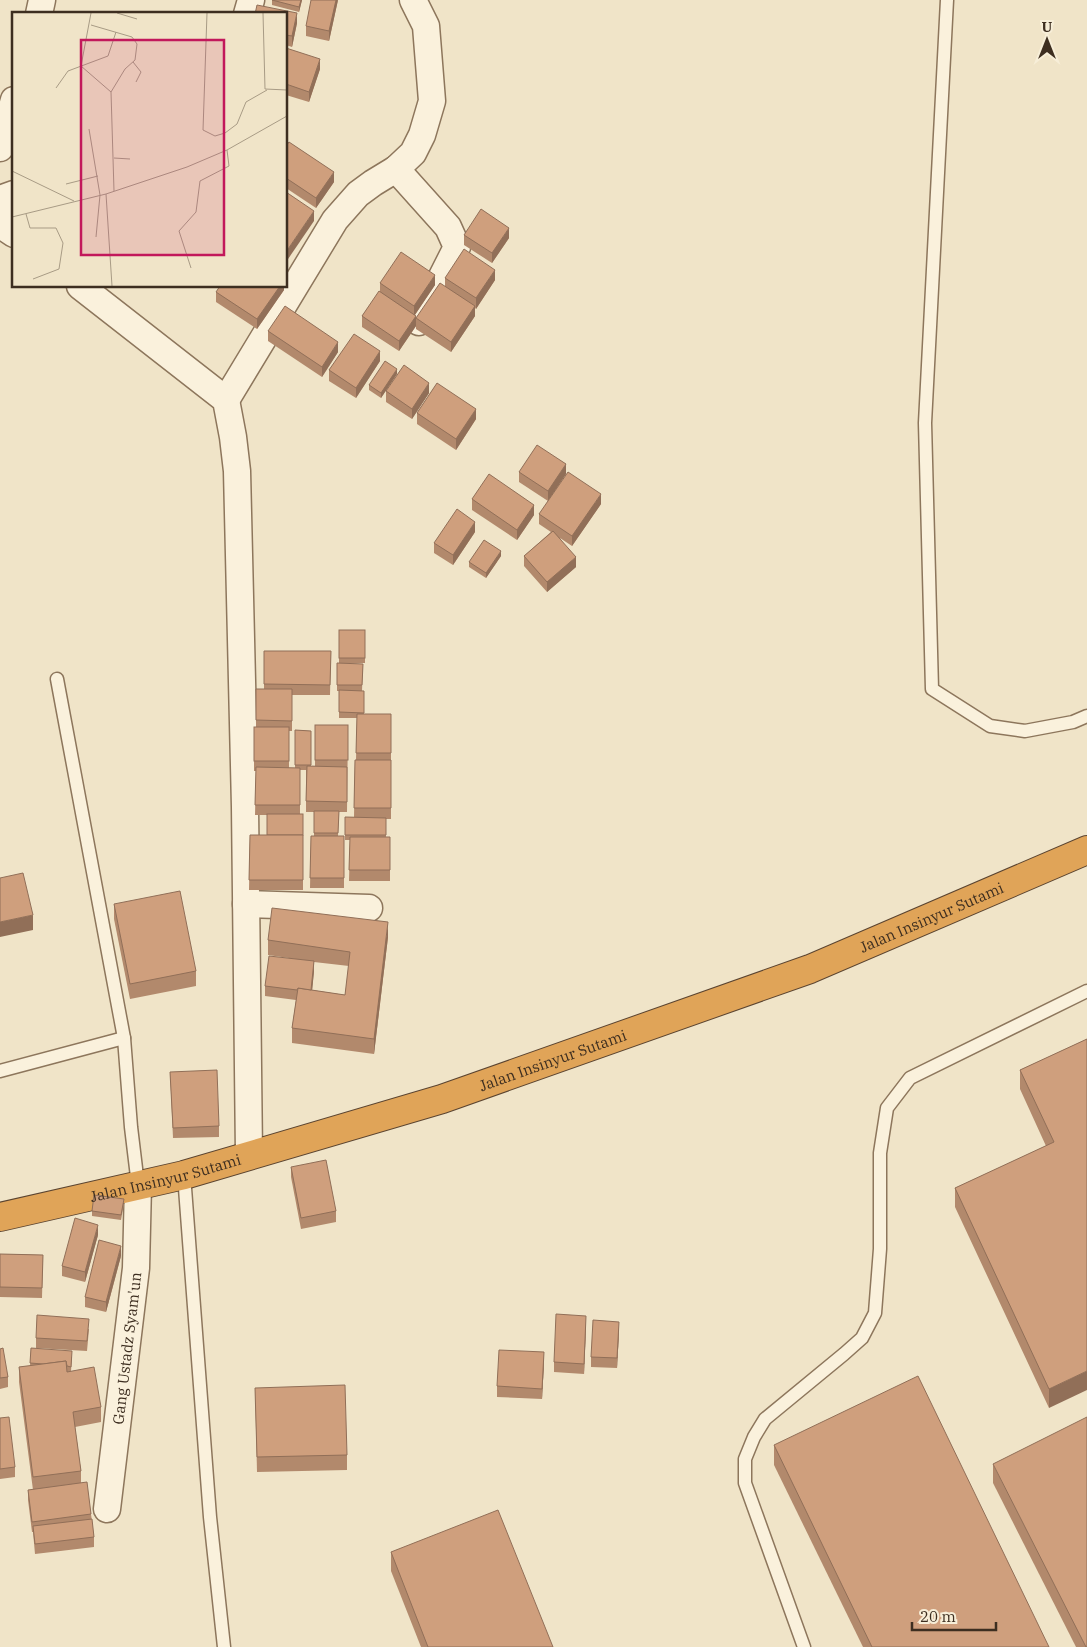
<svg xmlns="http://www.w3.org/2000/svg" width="1087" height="1647" viewBox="0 0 1087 1647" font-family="'IBM Plex Serif',serif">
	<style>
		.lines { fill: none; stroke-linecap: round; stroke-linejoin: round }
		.lane-casing { stroke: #8d765c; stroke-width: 15 }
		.street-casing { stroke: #8d765c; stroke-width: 29 }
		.highway-casing { stroke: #5b4430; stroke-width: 30 }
		.lane { stroke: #faf1dc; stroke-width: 12 }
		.street { stroke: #faf1dc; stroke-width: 26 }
		.highway { stroke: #e0a458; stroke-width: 28 }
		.wall { fill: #b2896c; fill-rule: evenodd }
		.shaded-wall { fill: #916f58 }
		.building { fill: #cf9f7d; stroke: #916f58 }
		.labels { text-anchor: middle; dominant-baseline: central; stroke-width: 5; stroke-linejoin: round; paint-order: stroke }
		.street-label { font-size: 15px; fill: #3d2e20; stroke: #f7eed8 }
		.inset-road { fill: none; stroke: #a89b85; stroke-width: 1 }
		.view { fill: #c2185b; fill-opacity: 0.15; stroke: #c2185b; stroke-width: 2.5 }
		.inset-edge { fill: none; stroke: #3d2e20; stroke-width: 2.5 }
	</style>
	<rect width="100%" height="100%" fill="#f0e4c8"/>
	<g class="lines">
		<defs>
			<g id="lane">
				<path d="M947,0l-22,423 7,266 58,37 35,5 48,-9 14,-6"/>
				<path d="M57,679l67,359 7,89 7,58"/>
				<path d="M0,1071l124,-33"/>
				<path d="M184,1175l26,342 14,130"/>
				<path d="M804,1647l-59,-164v-24l9,-22 11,-18 79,-65 18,-16 13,-25 5,-64v-96l7,-45 23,-30 177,-87"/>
			</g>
			<g id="street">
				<path d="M39,14l3,-14"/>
				<path d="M247,14l4,-14"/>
				<path d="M0,148l14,-48"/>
				<path d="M396,169l52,58 9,20 -38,75"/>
				<path d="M0,199l14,-5"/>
				<path d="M0,215l5,13 9,6"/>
				<path d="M80,286l146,114 7,37 4,34 8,336 4,348"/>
				<path d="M226,400l109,-180 23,-26 15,-11 23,-14 17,-16 9,-18 10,-34 -6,-75 -13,-26"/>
				<path d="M246,904l123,4"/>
				<path id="s1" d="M107,1509l29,-241 2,-83"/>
			</g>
			<g id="highway">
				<path id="s2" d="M0,1217l184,-42 258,-76 368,-130 277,-119"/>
			</g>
		</defs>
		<!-- lane casing -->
		<use href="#lane" class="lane-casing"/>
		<!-- street casing -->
		<use href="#street" class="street-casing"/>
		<!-- highway casing -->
		<use href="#highway" class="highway-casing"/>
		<!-- lane -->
		<use href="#lane" class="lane"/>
		<!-- street -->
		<use href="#street" class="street"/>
		<!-- highway -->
		<use href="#highway" class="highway"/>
	</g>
	<!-- wall -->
	<g class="wall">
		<path d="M272,0h30l-3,12 -27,-7z"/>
		<path d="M338,0l-9,41 -23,-5v-10z"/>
		<path d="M286,14l11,9 -5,24 -6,-2z"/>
		<path d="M286,48l34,21 -11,33 -23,-7z"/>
		<path d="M286,146l48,36 -18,26 -30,-20z"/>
		<path d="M464,235l45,3 -17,25 -28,-18z"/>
		<path d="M445,278l50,2 -19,29 -1,-1v8l-24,36 -35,-23v-3l-17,25 -37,-24v-11l18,-24v-9l55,2 -20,30 1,3 29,-32z"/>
		<path d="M284,286v4l-27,39 -41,-27v-10z"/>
		<path d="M268,331l70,21 -16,25 -54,-36z"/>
		<path d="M380,361l-24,37 -27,-17v-11z"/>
		<path d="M397,374l-16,24 -12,-8v-5z"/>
		<path d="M386,391l43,2 -17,26 -26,-17z"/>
		<path d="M417,413l59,6 -20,31 -39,-26z"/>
		<path d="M519,472l47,2 -18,27 -29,-19z"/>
		<path d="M472,499l62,16 -17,25 -45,-30z"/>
		<path d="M601,504l-29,42 -12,-8 16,29 -29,25 -23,-26v-10l27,-24 -12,-8v-10z"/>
		<path d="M475,532l-22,33 -19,-12v-10z"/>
		<path d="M501,556l-15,22 -17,-11v-5z"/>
		<path d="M339,630h26v33h-25l23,1 -1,27 2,23h27v105h-5v18h4v44h-41l1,-41h-5v-23h9l1,-57h1l1,-42h-18v-27h-2v-28h2z"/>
		<path d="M264,651h67l-1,44h-38v36h-3v37h6v-38l16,1v35h4v-41h33l-1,87h-8l-1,24h6v52h-34l1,-52h3v-24h-8v-42h-6v44l3,21v55h-54l1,-55h17v-20h-12l1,-44h-2v-44h2v-38h8z"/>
		<path d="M114,904l82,67v15l-66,13 -16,-80z"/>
		<path d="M388,937l-14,117 -82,-11v-15l4,-28 -31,-4v-10l24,-28 -21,-3v-15zM314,962l35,4 -4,29 -33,-5 2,-19z"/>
		<path d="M1087,1039l-38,369 -94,-201v-19l91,-42 -26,-57v-19z"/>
		<path d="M170,1072l49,54v11l-46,1z"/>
		<path d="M291,1167l45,44v11l-35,7 -10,-52z"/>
		<path d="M124,1204l-3,16 -29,-4v-5z"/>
		<path d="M98,1235l-13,47 -23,-6v-10z"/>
		<path d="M0,1254l43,1 -1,43 -42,-1z"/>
		<path d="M121,1256l-15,56 -21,-5v-10z"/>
		<path d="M586,1326l-2,48 -30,-2v-10z"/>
		<path d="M89,1329l-2,22 -51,-3v-10z"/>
		<path d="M619,1332l-2,36 -26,-1v-10z"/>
		<path d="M31,1348l41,9 -1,14 30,36v15l-26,5 6,44v12l10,31 3,23v10l-59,7 -2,-22h-1l-4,-32v-10h5l-14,-108v-15l11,-1z"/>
		<path d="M0,1349l8,28v10l-8,2z"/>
		<path d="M544,1363l-2,36 -45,-2v-11z"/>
		<path d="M255,1388l92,67v15l-90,2z"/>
		<path d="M0,1418l15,49v10l-15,2z"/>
		<path d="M774,1445l275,202h-186l-89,-182z"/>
		<path d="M993,1464l94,183h-11l-83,-164z"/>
		<path d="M391,1552l162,95h-132l-30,-76z"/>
	</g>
	<!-- shaded-wall -->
	<g class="shaded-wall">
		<path d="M301,0h1l-3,12v-5z"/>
		<path d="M336,0h2l-9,41v-10z"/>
		<path d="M297,13v10l-5,24v-11z"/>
		<path d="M320,59v10l-11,33v-10z"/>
		<path d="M334,172v10l-18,26v-10z"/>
		<path d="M314,211v10l-28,41v-10z"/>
		<path d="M509,228v10l-17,25v-10z"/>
		<path d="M495,270v10l-19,29v-11z"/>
		<path d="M435,275v10l-21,31v-10z"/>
		<path d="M280,286h4v4l-27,39v-10z"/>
		<path d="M475,306v10l-24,36v-10z"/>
		<path d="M416,316v10l-17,25v-10z"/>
		<path d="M338,342v10l-16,25v-10z"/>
		<path d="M380,351v10l-24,37v-10z"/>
		<path d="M397,369v5l-16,24v-5z"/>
		<path d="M429,383v10l-17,26v-10z"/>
		<path d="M476,409v10l-20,31v-11z"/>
		<path d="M566,464v10l-18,27v-10z"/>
		<path d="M601,494v10l-29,42v-10z"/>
		<path d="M534,505v10l-17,25v-10z"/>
		<path d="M475,522v10l-22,33v-10z"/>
		<path d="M501,551v5l-15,22v-5z"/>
		<path d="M576,557v10l-29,25v-10z"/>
		<path d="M33,915v15l-33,7v-15z"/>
		<path d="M388,922v15l-14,117v-15z"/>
		<path d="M314,961v10l-3,31v-11z"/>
		<path d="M98,1225v10l-13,47v-10z"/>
		<path d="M121,1246v10l-15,56v-10z"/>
		<path d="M586,1316v10l-2,48v-10z"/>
		<path d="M619,1322v10l-2,36v-10z"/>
		<path d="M544,1352v11l-2,36v-10z"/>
		<path d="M1087,1371v19l-38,18v-19z"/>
	</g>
	<!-- building -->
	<g class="building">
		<path d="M272,0h29l-2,7z"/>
		<path d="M311,0h25l-7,31 -23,-5z"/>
		<path d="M257,5l40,8 -5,23 -6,-1v-21h-31z"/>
		<path d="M286,48l34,11 -11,33 -23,-8z"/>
		<path d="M289,142l45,30 -18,26 -30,-20v-32z"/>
		<path d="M286,192l28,19 -28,41z"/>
		<path d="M481,209l28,19 -17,25 -28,-18z"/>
		<path d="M464,249l31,21 -19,28 -31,-20z"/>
		<path d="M401,252l34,23 -21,31 -34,-23z"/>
		<path d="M440,283l35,23 -24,36 -35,-24z"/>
		<path d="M220,286h60l-23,33 -41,-27z"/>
		<path d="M379,291l37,25 -17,25 -37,-25z"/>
		<path d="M285,306l53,36 -16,25 -54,-36z"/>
		<path d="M354,334l26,17 -24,37 -27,-18z"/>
		<path d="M385,361l12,8 -16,24 -12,-8z"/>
		<path d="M404,365l25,18 -17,26 -26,-18z"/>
		<path d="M437,383l39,26 -20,30 -39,-26z"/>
		<path d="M537,445l29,19 -18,27 -29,-19z"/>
		<path d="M568,472l33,22 -29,42 -33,-22z"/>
		<path d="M489,474l45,31 -17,25 -45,-31z"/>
		<path d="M457,509l18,13 -22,33 -19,-12z"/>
		<path d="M553,531l23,26 -29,25 -23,-26z"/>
		<path d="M484,540l17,11 -15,22 -17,-11z"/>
		<rect x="339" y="630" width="26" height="28"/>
		<path d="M264,651h67l-1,34 -66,-1z"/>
		<path d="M337,663l26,1 -1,21h-25z"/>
		<path d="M256,689h36v32l-36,-1z"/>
		<path d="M339,690l25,1v22l-25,-1z"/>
		<path d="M357,714h34v39h-35z"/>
		<rect x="315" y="725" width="33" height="35"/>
		<rect x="254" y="727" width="35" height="34"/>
		<path d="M295,730l16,1v34h-16z"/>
		<path d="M355,760h36v48h-37z"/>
		<path d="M307,766l40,1v35l-41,-1z"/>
		<path d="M256,767l44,1v37h-45z"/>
		<path d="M314,811h25l-1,22h-24z"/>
		<rect x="267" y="814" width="36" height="21"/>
		<path d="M345,817l41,1v17h-41z"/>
		<path d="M250,835h53v45h-54z"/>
		<path d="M311,836h33v42h-34z"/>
		<path d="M350,837h40v33h-41z"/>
		<path d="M23,873l10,42 -33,7v-44z"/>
		<path d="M180,891l16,80 -66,13 -16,-80z"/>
		<path d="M272,908l116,14 -14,117 -82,-11 6,-40 47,7 5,-43 -82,-12z"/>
		<path d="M269,956l45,5 -3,29 -13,-2 -1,2 -32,-4z"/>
		<path d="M1087,1039v332l-38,18 -94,-201 99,-46 -34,-72z"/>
		<path d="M217,1070l2,56 -46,2 -3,-56z"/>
		<path d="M326,1160l10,51 -35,7 -10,-51z"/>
		<path d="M94,1195l30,4 -3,16 -29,-4z"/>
		<path d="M75,1218l23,7 -13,47 -23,-6z"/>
		<path d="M99,1240l22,6 -15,56 -21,-5z"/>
		<path d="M0,1254l43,1 -1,33 -42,-1z"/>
		<path d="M556,1314l30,2 -2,48 -30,-2z"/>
		<path d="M37,1315l52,4 -2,22 -51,-3z"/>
		<path d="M593,1320l26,2 -2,36 -26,-1z"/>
		<path d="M3,1348l5,29 -8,1v-29z"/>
		<path d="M31,1348l41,3 -1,16 -4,-1 -1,-5 -23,3 -13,-1z"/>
		<path d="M499,1350l45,2 -2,37 -45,-3z"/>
		<path d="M66,1361l1,11 27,-5 7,40 -28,5 8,59 -48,6 -14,-110z"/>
		<path d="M918,1376l131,271h-177l-98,-202z"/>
		<path d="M345,1385l2,70 -90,2 -2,-69z"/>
		<path d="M9,1417l6,50 -15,2v-51z"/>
		<path d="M1087,1417v230h-1l-93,-183z"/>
		<path d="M87,1482l4,32 -59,8 -4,-32z"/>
		<path d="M498,1510l55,137h-125l-37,-95z"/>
		<path d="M92,1519l2,18 -59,7 -2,-18z"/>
	</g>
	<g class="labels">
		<!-- street labels -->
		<g class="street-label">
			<text stroke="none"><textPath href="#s2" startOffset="980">Jalan Insinyur Sutami</textPath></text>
			<text stroke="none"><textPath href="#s2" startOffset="575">Jalan Insinyur Sutami</textPath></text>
			<text stroke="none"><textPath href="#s2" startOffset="170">Jalan Insinyur Sutami</textPath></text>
			<text stroke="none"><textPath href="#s1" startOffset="162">Gang Ustadz Syam'un</textPath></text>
		</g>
	</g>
	<!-- overview -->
	<g transform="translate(12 12)">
		<rect width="275" height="275" fill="#f0e4c8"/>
		<path class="inset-road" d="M79,1l-10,53 30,26 3,99M105,1l20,6M195,1l-4,117 12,6 10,-3 12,-9 9,-22 21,-12M251,1l2,76 22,1M79,13l41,12 5,7 -2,16 -10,9 -14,23M121,50l8,10 -5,10M44,76l12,-17 40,-15 8,-24M77,117l11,66 -4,42M102,146l16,1M0,159l62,30M54,172l32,-8M94,182l6,92M14,202l4,14h26l7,15 -4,26 -26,10M0,205l94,-23 81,-27 40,-17 60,-34M179,256l-12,-37 17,-19 4,-31 29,-15 -2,-16"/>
		<path class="view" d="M69,28h143v215h-143z"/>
		<rect width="275" height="275" class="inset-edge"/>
	</g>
	<!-- north arrow -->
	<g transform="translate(1047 40)" stroke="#f7eed8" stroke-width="4" paint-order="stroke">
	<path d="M0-4L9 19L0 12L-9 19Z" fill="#3d2e20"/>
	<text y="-8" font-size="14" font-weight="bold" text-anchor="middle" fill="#3d2e20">U</text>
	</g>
	<!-- scale -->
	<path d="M912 1622v8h84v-8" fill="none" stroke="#3d2e20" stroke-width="2.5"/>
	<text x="920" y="1622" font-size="15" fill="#3d2e20" stroke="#f7eed8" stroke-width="4" paint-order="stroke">20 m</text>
</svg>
